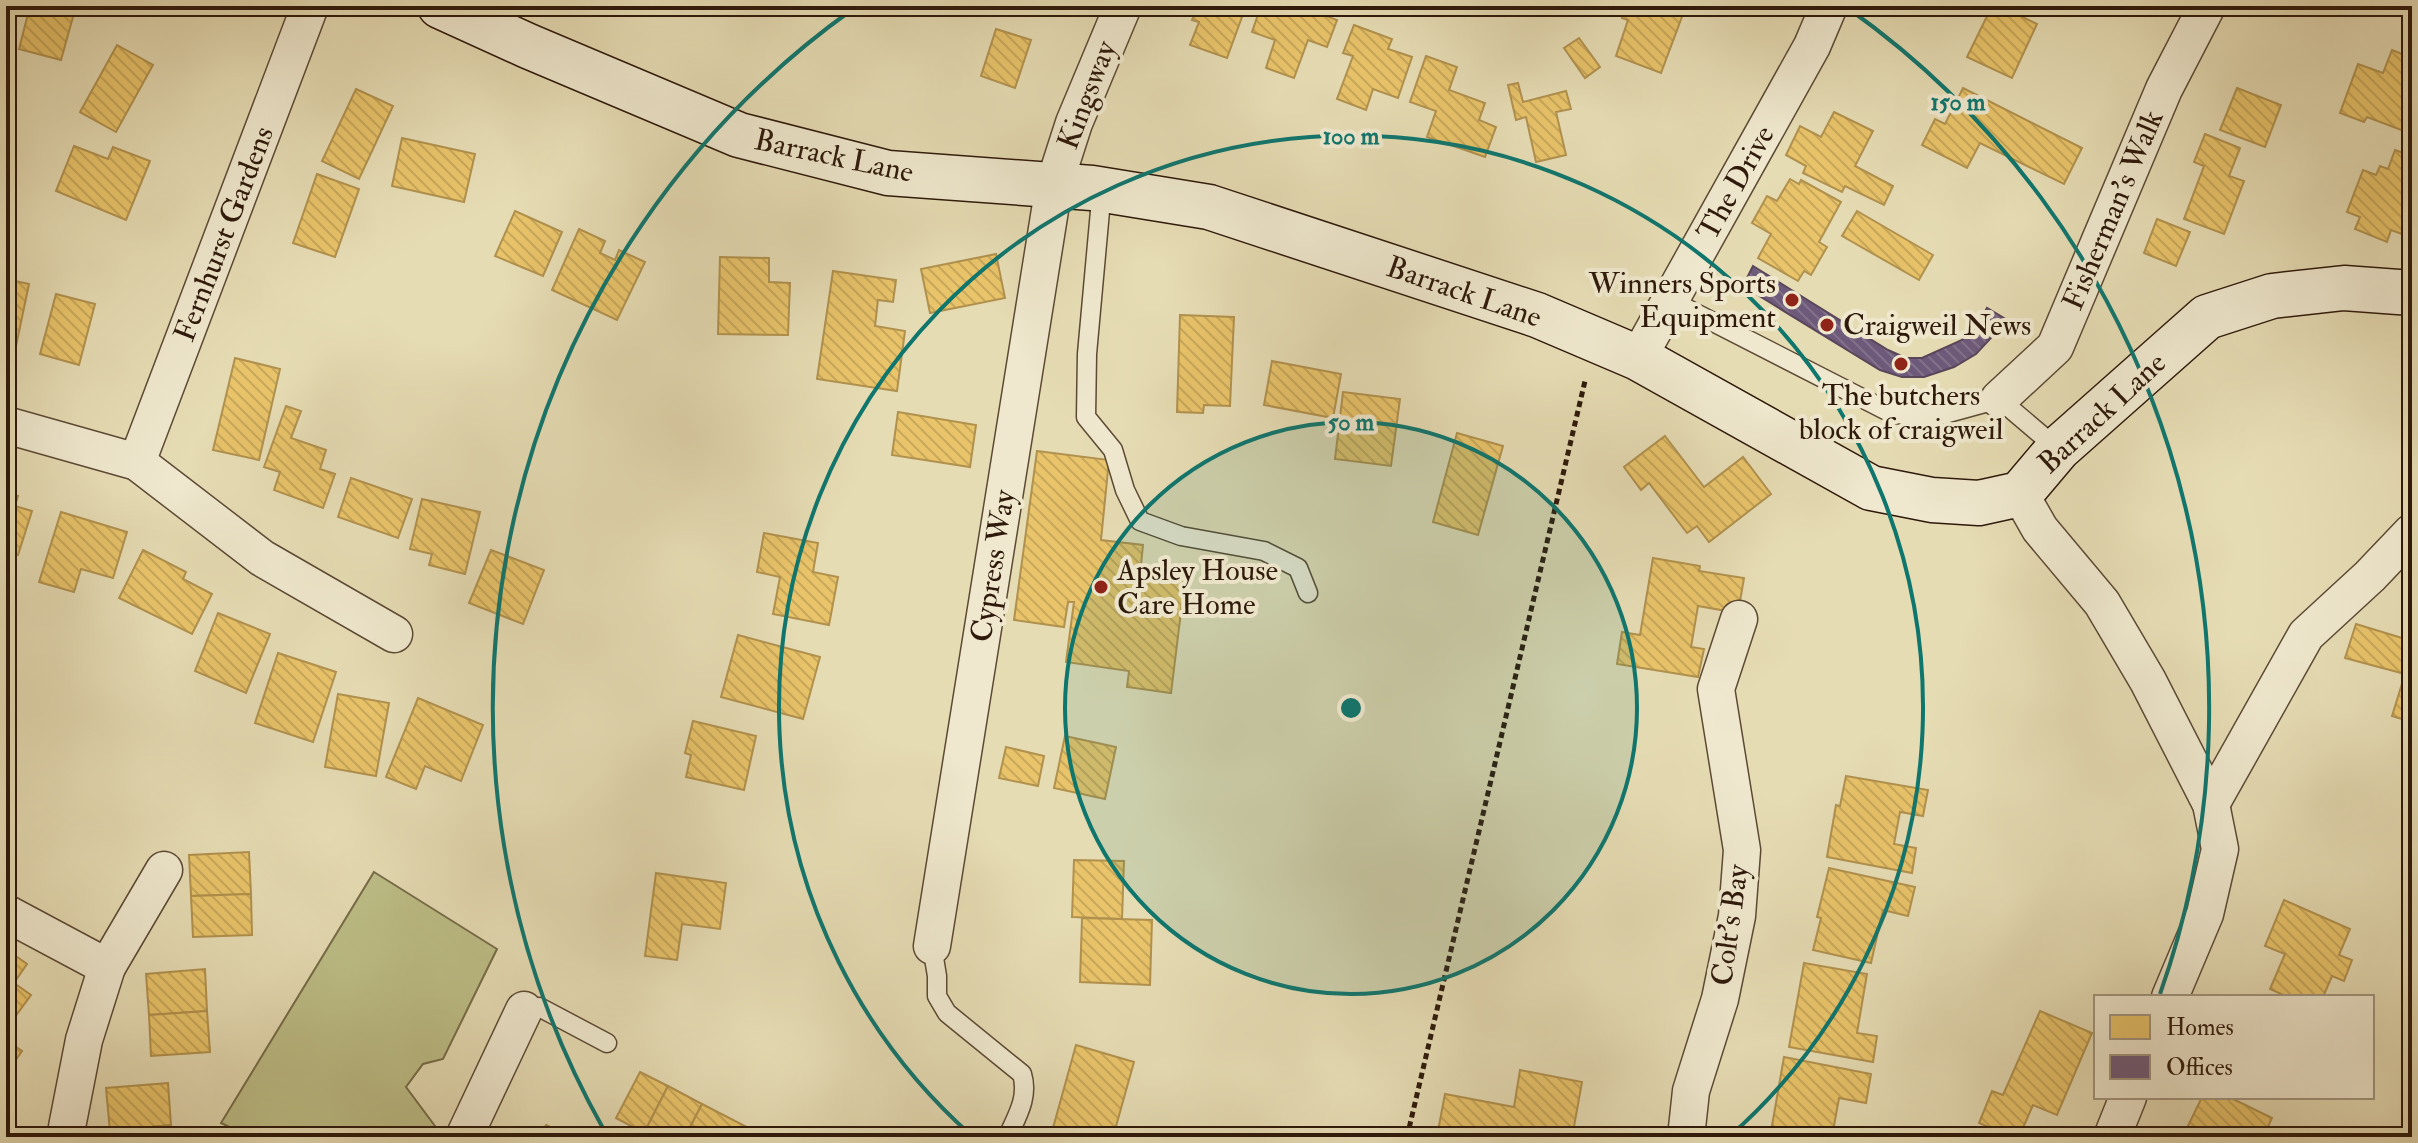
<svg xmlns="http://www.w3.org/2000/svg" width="2418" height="1143" viewBox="0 0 2418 1143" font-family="'IM FELL Double Pica',serif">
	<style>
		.green { fill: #bdbe87; stroke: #766c49; stroke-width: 2 }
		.homes { fill: url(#homes-back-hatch); stroke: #b1914e; stroke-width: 2 }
		.offices { fill: url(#offices-back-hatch); stroke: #5a4659; stroke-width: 2 }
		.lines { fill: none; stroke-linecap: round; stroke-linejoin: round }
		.lane-casing { stroke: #5c4a35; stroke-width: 21 }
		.street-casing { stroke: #5c4a35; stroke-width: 39 }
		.secondary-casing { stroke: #2e190b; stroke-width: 47 }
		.path { stroke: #2e190b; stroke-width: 5; stroke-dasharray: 6 4; stroke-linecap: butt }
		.lane { stroke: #efe8ce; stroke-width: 18 }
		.street { stroke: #efe8ce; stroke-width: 36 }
		.secondary { stroke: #efe8ce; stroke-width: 44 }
		.ring { fill: none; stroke: #0f766e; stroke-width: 4 }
		.poi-dot { fill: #8f2418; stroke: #efe8ce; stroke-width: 3 }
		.labels { text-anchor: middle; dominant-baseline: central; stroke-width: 8; stroke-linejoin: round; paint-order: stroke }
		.street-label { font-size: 30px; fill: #2e190b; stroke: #efe8ce }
		.poi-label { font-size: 30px; fill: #2e190b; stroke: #efe8ce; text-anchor: start }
		.centre { fill: #0f766e; stroke: #efe8ce; stroke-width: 4 }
		.ring-label { font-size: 24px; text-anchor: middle; font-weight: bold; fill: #0f766e; stroke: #efe8ce; stroke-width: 8; stroke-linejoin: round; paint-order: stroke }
	</style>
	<defs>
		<pattern id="homes-back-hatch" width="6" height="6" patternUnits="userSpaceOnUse" patternTransform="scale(2)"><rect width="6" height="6" fill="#e9c46a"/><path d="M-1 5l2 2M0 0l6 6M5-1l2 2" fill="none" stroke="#c8a85b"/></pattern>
		<pattern id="offices-back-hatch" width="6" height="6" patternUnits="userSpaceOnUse" patternTransform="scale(2)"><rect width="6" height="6" fill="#6d597a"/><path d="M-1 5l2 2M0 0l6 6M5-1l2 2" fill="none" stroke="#827189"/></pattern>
	</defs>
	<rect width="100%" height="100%" fill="#e6dcb4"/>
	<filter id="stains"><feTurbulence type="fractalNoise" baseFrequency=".0025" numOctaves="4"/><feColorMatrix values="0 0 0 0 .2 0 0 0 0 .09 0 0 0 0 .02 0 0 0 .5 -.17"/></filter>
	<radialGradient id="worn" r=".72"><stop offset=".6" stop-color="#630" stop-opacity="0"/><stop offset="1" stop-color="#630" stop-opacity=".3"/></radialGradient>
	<!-- green -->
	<path class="green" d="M374,872l123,77 -54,110 -20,5 -17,23 29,39 -6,11h-179l-29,-14z"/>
	<!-- homes -->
	<g class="homes">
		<path d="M30,6h46l-15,54 -42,-11z"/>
		<path d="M1198,6h48l-19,52 -37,-13 9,-23 -7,-2z"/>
		<path d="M1261,6h54l5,2 -2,5 19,7 -10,27 -19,-7 -14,38 -28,-10 9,-28 -23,-8z"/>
		<path d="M1626,6h60l-25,67 -45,-17 12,-36 -6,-2z"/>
		<path d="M1992,6h8l37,18 -25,54 -45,-21z"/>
		<path d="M2401,6h11v10l-13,-5z"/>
		<path d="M1354,25l38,14 -4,10 24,8 -14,41 -25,-9 -7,21 -29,-11 16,-43 -10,-3z"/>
		<path d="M996,29l35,11 -16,48 -34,-12z"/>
		<path d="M1579,38l21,29 -15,11 -21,-30z"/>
		<path d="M117,45l36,20 -37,67 -36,-20z"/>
		<path d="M2392,50l20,8v76l-45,-17 -3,5 -24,-9 18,-49 25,9z"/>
		<path d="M1426,56l31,11 -8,23 36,13 -6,17 17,7 -11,30 -58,-20 9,-26 -26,-9z"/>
		<path d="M1518,83l5,19 43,-11 5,18 -15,3 10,43 -30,7 -10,-45 -10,3 -8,-35z"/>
		<path d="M1963,88l119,60 -18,36 -84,-41 -13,25 -45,-23 13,-26 10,5z"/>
		<path d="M2237,88l44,17 -16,42 -45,-17z"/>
		<path d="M356,89l37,17 -34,73 -37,-18z"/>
		<path d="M1834,112l39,19 -18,35 38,20 -9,19 -39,-19 -3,6 -39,-19 3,-7 -20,-11 14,-29 21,11z"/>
		<path d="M2205,134l35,14 -11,28 15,5 -20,53 -40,-15 20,-53 -10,-4z"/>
		<path d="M402,138l73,16 -11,48 -72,-16z"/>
		<path d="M74,146l34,13 5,-12 37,14 -24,59 -70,-29z"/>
		<path d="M2395,150l17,6v21l-3,8 3,2v41l-6,-3 -4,9 -11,-4 -4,12 -32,-13 5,-12 -13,-5 16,-42 13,5 4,-9 8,3z"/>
		<path d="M317,174l42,15 -24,68 -42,-14z"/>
		<path d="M1790,179l9,5 2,-4 40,22 -22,40 8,5 -16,28 -7,-4 -6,10 -40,-23 13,-24 -19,-11 15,-27 10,5z"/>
		<path d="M515,211l47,21 -19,44 -48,-20z"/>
		<path d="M1857,211l76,44 -14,25 -77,-44z"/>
		<path d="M2157,219l33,13 -14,34 -32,-13z"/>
		<path d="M579,229l26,12 -5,12 15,7 4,-10 26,12 -28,58 -65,-30z"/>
		<path d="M996,254l9,44 -75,15 -9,-44z"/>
		<path d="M720,257l49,1v24l21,1 -2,52 -70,-1z"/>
		<path d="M833,271l63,9 -3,22 -15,-2 -3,26 30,5 -8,60 -80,-12z"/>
		<path d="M6,279l23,5 -13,62 -10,-2z"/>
		<path d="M56,294l39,10 -16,61 -39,-11z"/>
		<path d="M1180,315l54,2 -4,89 -26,-1 -1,8 -26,-1z"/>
		<path d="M235,358l45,11 -21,91 -46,-10z"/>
		<path d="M1272,361l69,13 -8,44 -69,-13z"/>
		<path d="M1343,392l57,7 -9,67 -56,-7z"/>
		<path d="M286,406l15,5 -10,27 35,12 -6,19 15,5 -12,34 -49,-18 6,-18 -16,-5z"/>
		<path d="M898,412l78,13 -6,42 -78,-12z"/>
		<path d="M1457,433l46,13 -25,89 -45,-13z"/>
		<path d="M1665,436l39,51 39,-30 28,37 -62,48 -12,-16 -10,7 -38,-50 -8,7 -17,-23z"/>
		<path d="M1037,451l72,9 -8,80 42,5 -2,20 45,6 -15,122 -44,-6 2,-16 -63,-9 8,-60h-6l-4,25 -50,-7z"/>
		<path d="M351,478l61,21 -14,39 -60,-21z"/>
		<path d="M6,492l12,4 -3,10 17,5 -14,44 -12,-4z"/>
		<path d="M422,499l58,13 -15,62 -36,-9 3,-11 -22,-5z"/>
		<path d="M61,512l66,20 -14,46 -32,-9 -7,23 -35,-10z"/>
		<path d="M764,533l54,10 -5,29 25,5 -9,48 -56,-11 7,-37 -23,-5z"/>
		<path d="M143,550l43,22 -3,7 29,15 -20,40 -73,-36z"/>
		<path d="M491,550l53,20 -21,54 -54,-21z"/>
		<path d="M1653,558l47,8 -1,5 45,7 -6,35 -40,-7 -7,41 13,2 -6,28 -81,-13 5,-32 18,3z"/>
		<path d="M218,613l52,21 -24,59 -51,-22z"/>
		<path d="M2356,624l56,17v81l-20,-6 13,-42 -60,-16z"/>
		<path d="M738,635l82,22 -17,62 -82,-22z"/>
		<path d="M278,653l58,19 -23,70 -58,-19z"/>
		<path d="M338,694l51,9 -13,73 -51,-9z"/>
		<path d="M418,698l65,27 -22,56 -36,-15 -9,23 -30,-12z"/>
		<path d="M693,721l63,15 -12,54 -58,-13 5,-22 -6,-2z"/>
		<path d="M1065,736l51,11 -11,52 -51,-11z"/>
		<path d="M1006,747l38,9 -6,30 -39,-8z"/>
		<path d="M1846,776l82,14 -5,26 -23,-4 -6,32 22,4 -4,25 -85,-16 9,-52 4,1z"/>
		<path d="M249,852l2,42 -60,2 -2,-41z"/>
		<path d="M1074,860l50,1 -2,58 -50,-2z"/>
		<path d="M1829,868l86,19 -7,29 -25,-6 -12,53 -58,-13 8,-32 -4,-1z"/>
		<path d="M656,873l70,10 -6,46 -38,-5 -5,36 -32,-4z"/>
		<path d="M251,894l1,41 -59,2 -2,-41z"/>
		<path d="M2284,900l66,29 -11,26 13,5 -8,21 -12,-5 -9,21h-35l-18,-8 15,-35 -20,-8z"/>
		<path d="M1082,918l70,2 -2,65 -70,-3z"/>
		<path d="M6,949l21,15 -13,19 17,12 -19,26 -6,-4z"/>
		<path d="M1804,963l63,11 -10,59 20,3 -4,26 -84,-15z"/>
		<path d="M205,969l2,42 -58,4 -3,-41z"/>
		<path d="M207,1011l3,41 -59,4 -2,-41z"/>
		<path d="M2040,1011l52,22 -35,82 -24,-10 -14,32h-7l-33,-14 13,-32 11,4z"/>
		<path d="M6,1040l16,11 -16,23z"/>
		<path d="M1076,1045l58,17 -21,75h-55l-7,-2z"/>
		<path d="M1784,1057l87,17 -5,29 -27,-5 -7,39h-62z"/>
		<path d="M1520,1070l62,12 -9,50 6,2 -1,3h-107l-33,-6 7,-37 69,13z"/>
		<path d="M640,1072l28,14 -24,47 -28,-15z"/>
		<path d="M168,1083l3,42 -61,6 -4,-43z"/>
		<path d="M668,1086l34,18 -17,33h-33l-8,-4z"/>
		<path d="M2202,1097h27l43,21 -9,19h-62l-15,-7z"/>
		<path d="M6,1102l8,4 -8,14z"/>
		<path d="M702,1104l64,33h-81z"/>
		<path d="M171,1125l2,12h-62l-1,-6z"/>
		<path d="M546,1125l23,12h-29z"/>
		<path d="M1968,1130l25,7h-27z"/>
	</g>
	<!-- offices -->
	<path class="offices" d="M1753,266l135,84 18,8h16l40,-18 16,-16 9,-16 17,10 -13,20 -15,16 -22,13 -30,10h-22l-22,-7 -137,-84z"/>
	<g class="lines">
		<defs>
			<g id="lane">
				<path d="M1102,189l-15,165 -1,63 27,33 12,40 15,31 41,15 83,15 34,17 10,25"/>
				<path d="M1672,301l221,113 44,2 62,-17 59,50"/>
				<path d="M932,946l5,30v20l10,17 75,61c7,23 -5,42 -14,62"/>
				<path d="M524,1010l15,-3 68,36"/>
			</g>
			<g id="street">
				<path d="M1638,358l174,-312 17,-40"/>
				<path d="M1999,399l56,-52 109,-258 43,-83"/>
				<path d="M6,425l131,37 125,96 132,76"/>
				<path d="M137,462l173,-456"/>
				<path d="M2020,494l20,35 62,74 46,78 63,123 9,45 -15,65 -35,83"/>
				<path d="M2211,804l95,-169 64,-59 42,-44"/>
				<path d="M6,913l101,54 -23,73 -17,87v10"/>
				<path d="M932,946l122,-761 20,-62 49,-117"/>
				<path d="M107,967l57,-97"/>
				<path d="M464,1137l60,-127"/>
				<path d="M1686,1137l5,-46 29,-92 17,-83 5,-66 -26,-161 23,-70"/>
				<path d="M2112,1137l16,-40"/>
			</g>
			<path id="secondary" d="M440,6l88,40 211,89 149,38 204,15 117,19 328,108 101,43 233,130 61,12 47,3 41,-9 38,-45 149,-132 65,-21 72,-8 68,5"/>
		</defs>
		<!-- lane casing -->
		<use href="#lane" class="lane-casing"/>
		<!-- street casing -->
		<use href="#street" class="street-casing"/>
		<!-- secondary casing -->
		<use href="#secondary" class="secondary-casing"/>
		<!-- path -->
		<path class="path" d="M1407,1137l178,-756"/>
		<!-- lane -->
		<use href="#lane" class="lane"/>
		<!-- street -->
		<use href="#street" class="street"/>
		<!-- secondary -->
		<use href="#secondary" class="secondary"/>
	</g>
	<!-- distance rings -->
	<circle cx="1351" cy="708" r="286" fill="#0f766e" fill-opacity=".12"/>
	<g class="ring">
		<circle cx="1351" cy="708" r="286"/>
		<path d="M972 1136A572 572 0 1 1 1730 1136"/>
		<path d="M604 1130A858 858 0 0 1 853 9M1849 9A858 858 0 0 1 2160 994"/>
	</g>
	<!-- markers -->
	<g class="poi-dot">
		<circle cx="1792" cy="300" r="8"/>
		<circle cx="1827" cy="325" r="8"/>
		<circle cx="1901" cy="364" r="8"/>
		<circle cx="1101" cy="587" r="8"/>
	</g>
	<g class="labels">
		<!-- street labels -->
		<g class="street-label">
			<text transform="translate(1087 95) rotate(-69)">Kingsway</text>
			<text transform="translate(834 156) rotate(12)">Barrack Lane</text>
			<text transform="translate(1736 183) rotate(-61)">The Drive</text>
			<text transform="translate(2113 210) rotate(-67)">Fisherman's Walk</text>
			<text transform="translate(224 234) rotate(-69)">Fernhurst Gardens</text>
			<text transform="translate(1464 292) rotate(19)">Barrack Lane</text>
			<text transform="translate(2102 413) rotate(-43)">Barrack Lane</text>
			<text transform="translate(993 566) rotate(-81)">Cypress Way</text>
			<text transform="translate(1730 925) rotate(-82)">Colt's Bay</text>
		</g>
		<!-- poi labels -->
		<g class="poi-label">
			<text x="1776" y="283" text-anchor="end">Winners Sports<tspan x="1776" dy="34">Equipment</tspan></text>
			<text x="1843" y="325">Craigweil News</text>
			<text x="1901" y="395" text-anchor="middle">The butchers<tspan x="1901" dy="34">block of craigweil</tspan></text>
			<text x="1117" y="570">Apsley House<tspan x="1117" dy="34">Care Home</tspan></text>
		</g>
	</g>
	<circle cx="1351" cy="708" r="12" class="centre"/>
	<g class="ring-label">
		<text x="1958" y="110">150 m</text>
		<text x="1351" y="144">100 m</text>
		<text x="1351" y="430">50 m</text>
	</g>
	<!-- margin -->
	<rect width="2418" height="1143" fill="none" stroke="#e6dcb4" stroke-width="32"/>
	<rect x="8" y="8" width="2402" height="1127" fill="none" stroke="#2e190b" stroke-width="4"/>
	<rect x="16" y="16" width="2386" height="1111" fill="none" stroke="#2e190b" stroke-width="2"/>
	<!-- legend -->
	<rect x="2094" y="995" width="280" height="104" fill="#efe8ce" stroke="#a29580" stroke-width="2"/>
	<rect x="2110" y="1015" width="40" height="24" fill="#e9c46a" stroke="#a29580" stroke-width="2"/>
	<text x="2166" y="1035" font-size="24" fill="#2e190b">Homes</text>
	<rect x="2110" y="1055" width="40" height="24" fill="#6d597a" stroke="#a29580" stroke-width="2"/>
	<text x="2166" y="1075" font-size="24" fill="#2e190b">Offices</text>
	<rect width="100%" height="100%" filter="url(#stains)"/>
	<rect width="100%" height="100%" fill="url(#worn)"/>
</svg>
